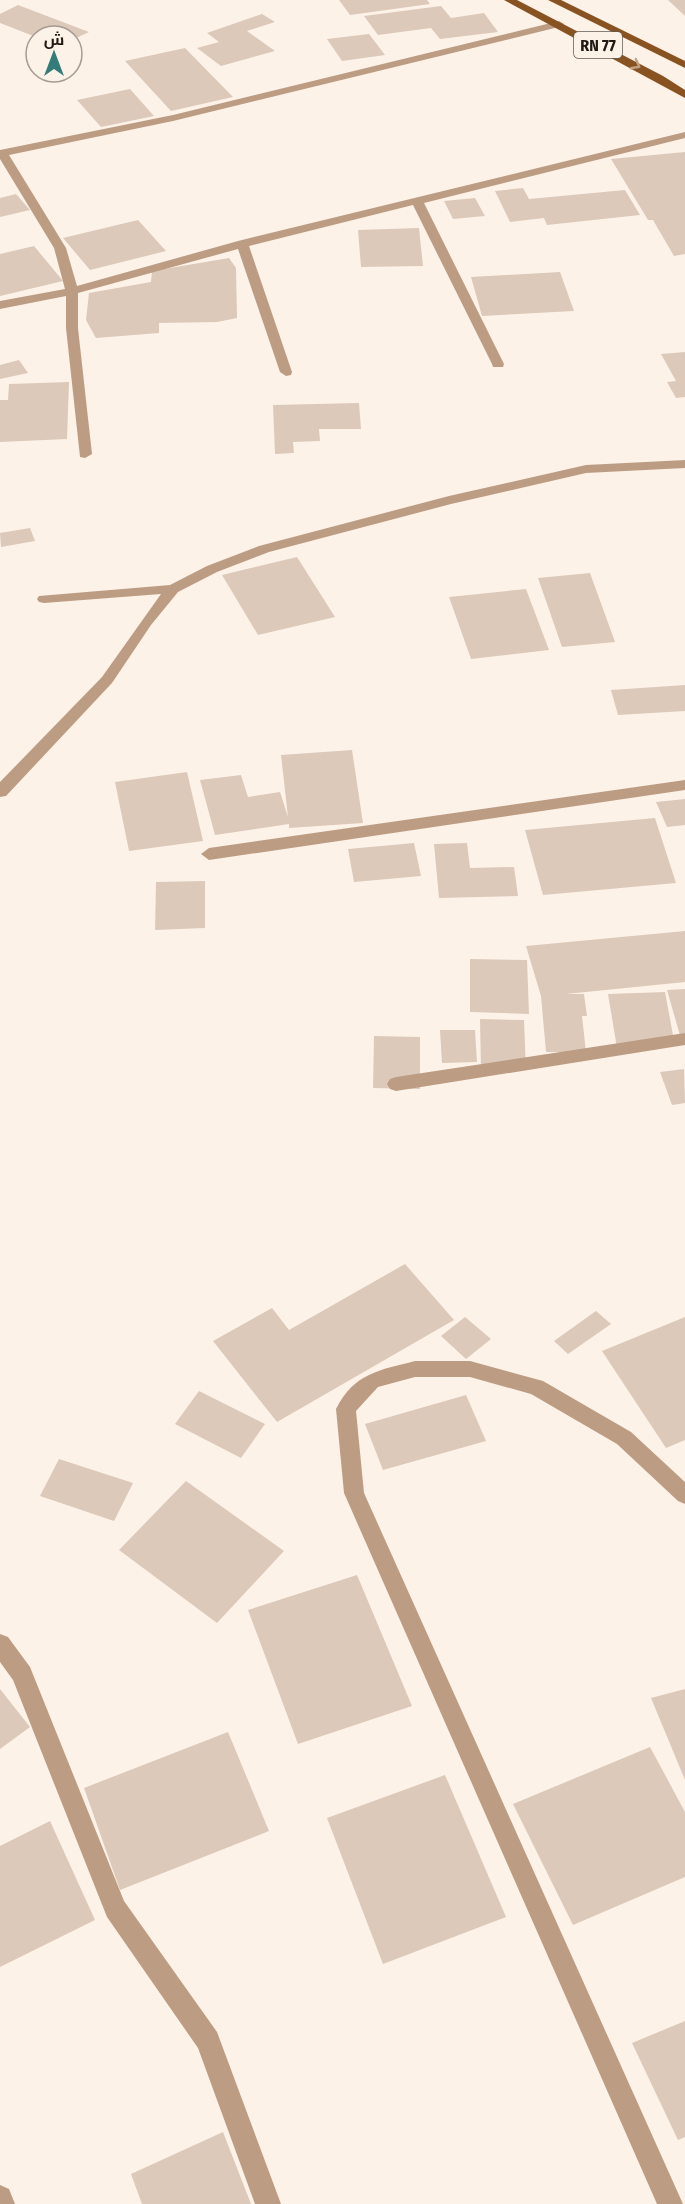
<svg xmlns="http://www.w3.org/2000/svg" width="685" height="2204" viewBox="0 0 685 2204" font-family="'Fira Sans Condensed',Cairo,sans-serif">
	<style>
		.building { fill: #dcc9ba }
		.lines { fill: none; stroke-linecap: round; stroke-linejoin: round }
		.street { fill: #bc9d84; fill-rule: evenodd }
		.primary { fill: #885321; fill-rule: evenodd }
		.oneway { stroke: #c2a284 }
		.labels { text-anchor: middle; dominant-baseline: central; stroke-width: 4.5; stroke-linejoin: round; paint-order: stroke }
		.shield { fill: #fdf2e8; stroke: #625a54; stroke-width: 1.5 }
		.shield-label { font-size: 16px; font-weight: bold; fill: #201914 }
	</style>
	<rect width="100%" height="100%" fill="#fdf2e8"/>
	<!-- building -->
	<g class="building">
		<path d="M339,0h88l3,4 -80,11z"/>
		<path d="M668,0h17v16z"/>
		<path d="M18,5l71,27 -17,8v-4l-36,1 -36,-14v-9z"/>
		<path d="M441,6l10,12 33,-5 14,19 -58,7 -9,-11 -53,7 -14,-19z"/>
		<path d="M262,14l13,8 -28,9 28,20 -54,15 -24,-18 22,-6 -12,-9z"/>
		<path d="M369,34l16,21 -43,6 -15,-22z"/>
		<path d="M185,48l48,49 -62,14 -46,-50z"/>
		<path d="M130,89l24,27 -53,11 -24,-27z"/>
		<path d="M685,152v102l-11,2 -21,-36h-5l-37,-61z"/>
		<path d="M523,188l6,11 96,-9 15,25 -93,10 -3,-7 -34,4 -15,-31z"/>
		<path d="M16,194l14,16 -30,7v-19z"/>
		<path d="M475,198l10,18 -32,3 -9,-18z"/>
		<path d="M138,220l28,31 -76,19 -27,-32z"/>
		<path d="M419,228l4,38 -62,1 -3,-37z"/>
		<path d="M34,246l29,35 -63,15v-42z"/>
		<path d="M229,258l7,10 1,50 -20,4 -58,1v10l-63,5 -10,-18 3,-27 62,-11 1,-11z"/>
		<path d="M560,272l14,39 -92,5 -11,-39z"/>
		<path d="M685,352v45l-9,1 -9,-16 9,-1 -15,-27z"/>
		<path d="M19,360l9,13 -28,6v-14z"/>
		<path d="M69,382l-2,57 -67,3v-42h8l1,-16z"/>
		<path d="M359,403l2,26h-42l1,12 -27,1 1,11 -19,1 -2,-49z"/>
		<path d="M30,528l5,13 -34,6 -1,-14z"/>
		<path d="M297,557l38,60 -77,18 -36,-60z"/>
		<path d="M590,573l25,69 -53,5 -24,-69z"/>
		<path d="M526,589l23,61 -78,9 -22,-62z"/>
		<path d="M685,685v26l-67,4 -7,-25z"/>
		<path d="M352,750l11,73 -74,5v-4l-74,11 -15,-55 41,-5 7,22 32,-5 8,25 -7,-62z"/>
		<path d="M187,772l16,69 -74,10 -14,-69z"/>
		<path d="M685,799v26l-18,2 -11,-25z"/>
		<path d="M655,818l21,65 -133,12 -18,-65z"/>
		<path d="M414,843l7,33 -67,6 -6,-33z"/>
		<path d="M467,843l3,25 44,-1 4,29 -79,2 -5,-54z"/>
		<path d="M205,881v47l-50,2 1,-48z"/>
		<path d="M685,931v51l-119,12h18l3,22h-5l4,36h-40l-5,-56 -15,-50z"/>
		<path d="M470,959l57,1 2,54 -59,-2z"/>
		<path d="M685,989v50h-4l-14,-49z"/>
		<path d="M665,992l10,54 -58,2 -9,-54z"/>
		<path d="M480,1019l44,1 2,50h-45z"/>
		<path d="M440,1030h35l2,32 -35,1z"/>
		<path d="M374,1036l46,1v52l-47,-1z"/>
		<path d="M684,1069l1,34 -13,2 -12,-33z"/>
		<path d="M405,1264l49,56 -177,102 -64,-81 59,-33 17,22z"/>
		<path d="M596,1311l15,13 -43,30 -14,-13z"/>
		<path d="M465,1317l26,22 -25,20 -25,-23z"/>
		<path d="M685,1317v123l-19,8 -64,-97z"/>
		<path d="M199,1391l66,33 -24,34 -66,-34z"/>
		<path d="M466,1395l20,46 -103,29 -18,-46z"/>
		<path d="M59,1459l74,24 -19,38 -74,-25z"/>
		<path d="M186,1481l98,70 -67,72 -98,-73z"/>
		<path d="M357,1575l55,131 -114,38 -50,-134z"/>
		<path d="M0,1689l30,38 -30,22z"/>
		<path d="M685,1689v91l-34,-82z"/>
		<path d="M228,1732l41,99 -149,59 -36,-102z"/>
		<path d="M650,1747l35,65v65l-112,48 -60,-121z"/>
		<path d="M445,1775l61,142 -123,47 -56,-146z"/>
		<path d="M50,1821l45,99 -95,47v-121z"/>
		<path d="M685,2021v116l-7,3 -46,-97z"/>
		<path d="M223,2132l28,72h-109l-11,-30z"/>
	</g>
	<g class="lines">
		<!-- street -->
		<g class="street">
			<path d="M559,21l5,3 -1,2 -390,95 -164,34 57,93 11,38 161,-45 447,-109v6l-261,65 80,161 -1,3h-10l-1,-3 -79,-159 -164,41 43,126 -1,3 -5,1 -6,-4 -42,-123 -160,44v35l14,126 -7,4 -5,-1 -14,-129v-32l-66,13v-8l65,-12 -11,-41 -54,-89v-9l173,-35z"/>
			<path d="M685,460v8l-99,5 -135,31 -182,48 -52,20 -39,20 -27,33 -39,58 -106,113 -6,1v-15l102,-105 59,-83 -117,9 -5,-1 -2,-3 2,-3 131,-11 37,-19 52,-20 190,-50 137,-31z"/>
			<path d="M685,780v10l-476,70 -8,-6 8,-6z"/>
			<path d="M685,1033v12l-289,46 -6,-2 -3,-5 3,-5 6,-2z"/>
			<path d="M415,1361h55l73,20 88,51 54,50v22l-7,-3 -61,-57 -86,-50 -61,-17h-55l-37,10 -22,24 8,82 319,711h-26l-313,-711 -8,-84c18,-36 44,-39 79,-48z"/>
			<path d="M0,1634l8,3 22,30 94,234 93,131 64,172h-26l-57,-156 -91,-131 -94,-237 -13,-18z"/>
			<path d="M0,2185l9,4 6,15h-15z"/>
		</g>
		<!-- primary -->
		<g class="primary">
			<path d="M504,0h13l146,76 22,14v8z"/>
			<path d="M548,0h13l124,61v7z"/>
		</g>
	</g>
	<!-- one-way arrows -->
	<defs><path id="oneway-chevron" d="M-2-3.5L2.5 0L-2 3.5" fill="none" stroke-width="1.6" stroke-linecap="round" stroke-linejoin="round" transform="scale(1.5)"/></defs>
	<use class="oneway" href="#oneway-chevron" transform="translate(636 65) rotate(28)"/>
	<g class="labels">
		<!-- shield labels -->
		<rect class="shield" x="574" y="32" width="48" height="26" rx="4.5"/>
		<g class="shield-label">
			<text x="598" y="45">RN 77</text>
		</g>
	</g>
	<!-- north arrow -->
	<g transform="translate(54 54)"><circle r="28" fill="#fdf2e8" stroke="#a59b93" stroke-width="1.5"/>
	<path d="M0-4.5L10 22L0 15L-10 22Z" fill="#337c79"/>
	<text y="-9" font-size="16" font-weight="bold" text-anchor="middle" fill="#201914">ش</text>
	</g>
</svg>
